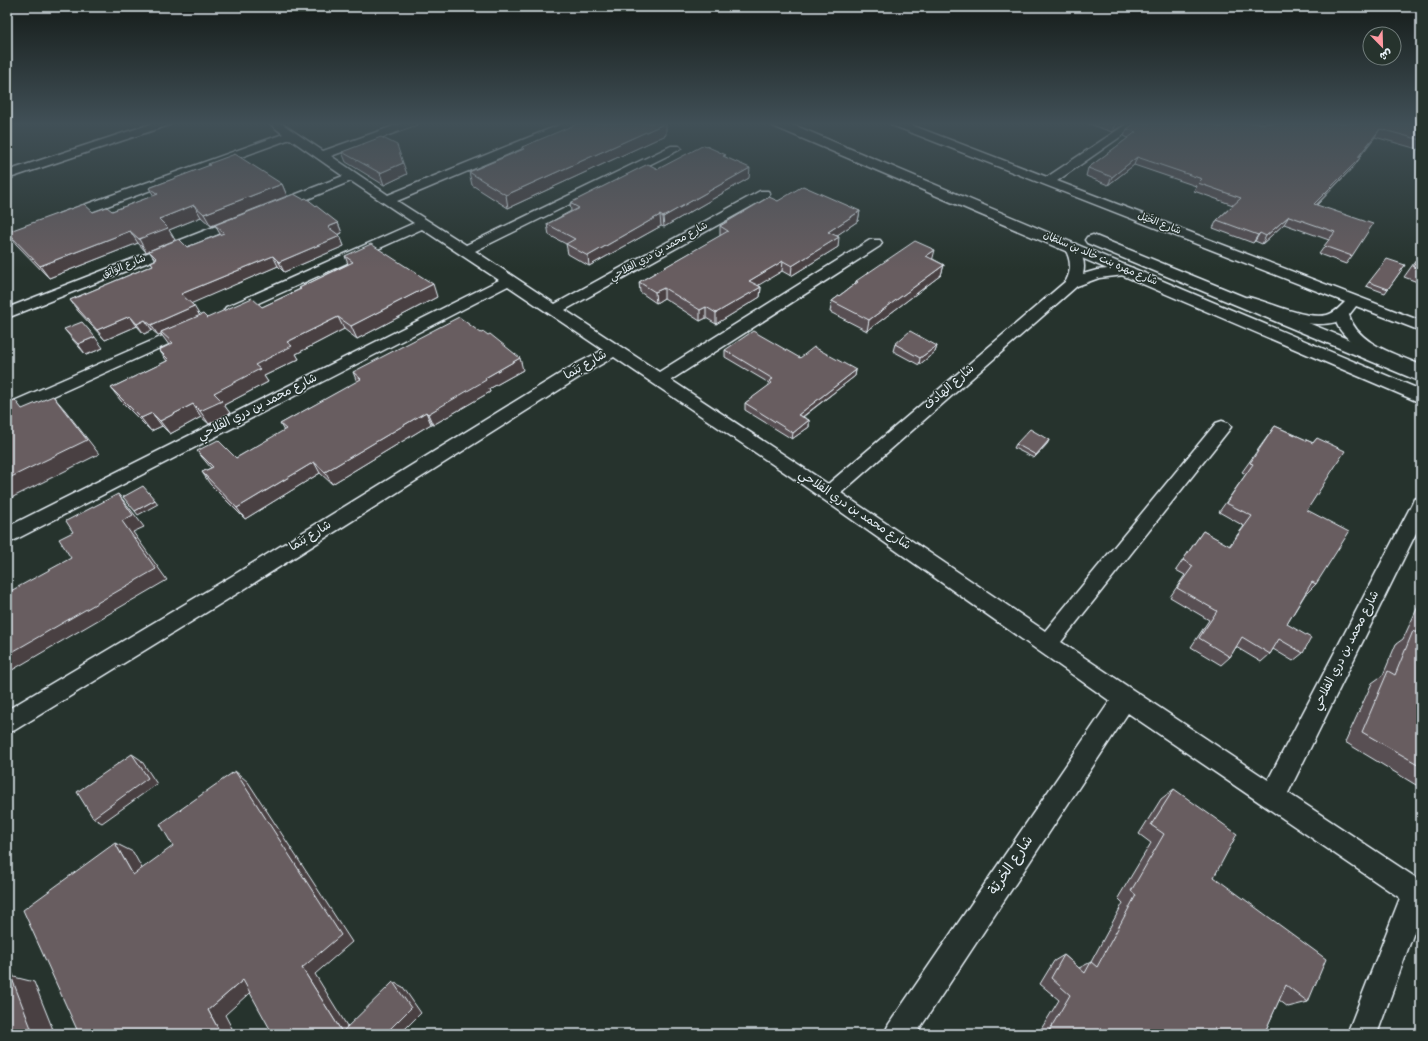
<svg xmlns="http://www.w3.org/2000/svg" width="1428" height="1041" viewBox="0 0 1428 1041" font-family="'Gochi Hand','Playpen Sans Arabic',sans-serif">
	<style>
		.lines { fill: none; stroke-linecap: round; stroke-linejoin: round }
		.minor-casing { stroke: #e8f1f8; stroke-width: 3 }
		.tertiary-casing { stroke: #e8f1f8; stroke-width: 3 }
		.minor { fill: #26332d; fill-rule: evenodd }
		.tertiary { fill: #26332d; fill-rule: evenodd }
		.wall { fill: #595053; stroke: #e8f1f8; fill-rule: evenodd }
		.shaded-wall { fill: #494143; stroke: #e8f1f8 }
		.building { fill: #685d60; stroke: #e8f1f8 }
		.labels { text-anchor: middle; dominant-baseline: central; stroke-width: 3; stroke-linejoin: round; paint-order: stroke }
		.far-street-label { font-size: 10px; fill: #e8f1f8; stroke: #26332d }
		.street-label { font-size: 12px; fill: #e8f1f8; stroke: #26332d }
		.near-street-label { font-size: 14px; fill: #e8f1f8; stroke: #26332d }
	</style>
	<rect width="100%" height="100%" fill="#26332d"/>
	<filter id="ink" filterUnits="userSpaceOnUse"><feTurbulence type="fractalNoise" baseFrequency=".025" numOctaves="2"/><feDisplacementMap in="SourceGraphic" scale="8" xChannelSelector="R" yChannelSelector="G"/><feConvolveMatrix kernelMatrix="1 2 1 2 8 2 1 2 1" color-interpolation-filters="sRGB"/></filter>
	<g filter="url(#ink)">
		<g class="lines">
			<defs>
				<g id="minor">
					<path d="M154,123h17l-2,2 -162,54v-8z"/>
					<path d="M269,123h12l42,28 79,-28h15l-1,2 -85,31 57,39 176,-72h14l-1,2 -180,76 69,44 205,-99h8l2,2 -2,2 -204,101 80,53 205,-113h8l2,3 -2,3 -203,113 94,62 211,-132h10l2,3 -2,3 -209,134 157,104 238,-203c6,-12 5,-22 -2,-34l2,-3h10c6,10 10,19 7,30l14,-4 31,-3 5,1 2,3 -2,3 -34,4 -22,8 -236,207 204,138 171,-208 6,-2 6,2 3,4 -3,4 -167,211 207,138 144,-276 2,-5 7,-2v26l-133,270 133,88v32l-44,121h-30l53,-136 -272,-185 -212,321h-32l5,-10 221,-323 -320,-225 -176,-119 -28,16 -340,215 -231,142 -8,3v-23l225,-134 342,-211 29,-15 -95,-64 -501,258v-17l492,-247 -77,-51 -186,84 -5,2 -5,-2 -2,-3 2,-3 188,-84 -63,-42 -70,29h-10l-1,-3 1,-3 72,-28 -53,-37 -221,81h-10l-2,-3 2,-3 224,-80z"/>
					<path d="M890,123h16l141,54 81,-54h12l-83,58 364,140v10l-65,-25 -7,9c8,29 47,39 72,50v11c-24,-6 -76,-29 -85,-54 -32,8 -64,-10 -93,-18l-2,-3 2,-3 5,-1c22,5 57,23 79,18 8,-2 13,-8 18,-13l-453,-177z"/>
					<path d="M242,216l5,1 2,3 -2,3 -240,95v-10z"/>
					<path d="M188,325l5,2 3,3 -3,3 -186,84v-13z"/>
				</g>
				<g id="tertiary">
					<path d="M772,123h17l632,267v13l-648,-277z"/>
					<path d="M1093,235l328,134v13l-334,-139 -2,-3 2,-3z"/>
				</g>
			</defs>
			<!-- minor casing -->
			<use href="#minor" class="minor-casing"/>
			<!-- tertiary casing -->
			<use href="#tertiary" class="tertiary-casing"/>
			<!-- minor -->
			<use href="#minor" class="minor"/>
			<!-- tertiary -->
			<use href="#tertiary" class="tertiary"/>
		</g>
		<!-- wall -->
		<g class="wall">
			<path d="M1089,123h37l-14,9 -23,-8z"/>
			<path d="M1421,123v27l-46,-13 -16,20 -4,8 -38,40 35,51 -6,8 -27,-10 10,-14 -45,-16 -22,20 -7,-3 -2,2 -40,-15 4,-8 16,-15 -39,-14 2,-5 -62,-21 -26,20 -22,-9 2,-8 40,-30 -4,-2 3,-7z"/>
			<path d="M666,135l-158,73 -36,-23 -3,-13 53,-22v-3z"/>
			<path d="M342,152l65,22 -23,11 -38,-23z"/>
			<path d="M726,157l23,21 -85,49 -3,-1 -72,40 -21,-12 -2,-10 -17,-9 -2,-11 24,-13 -1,-8 88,-34z"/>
			<path d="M208,164l74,20 5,12 51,27 4,10 -4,2 2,1 4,10 -60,26 -6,-6 -87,37 8,12 8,3 55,-11 38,-18 -1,-1 49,-24 -3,-8 92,41 -80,42 -13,-10 -48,25 3,5 -35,17 4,6 -44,23 6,8 -21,11 -8,-7 -31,17 -8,-8 -11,5 -30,-30 -10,-13 56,-27 -8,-11 10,-5 -8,-11 -3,1 -6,-5 -8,4 -7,-8 -32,14 -27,-29 -8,-11 83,-35 -2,-3 4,-2 -6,-9 -3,1 -8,-9 -89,35 -33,-34 -9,-12 86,-20 19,-1 42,-15 -5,-8 60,-22zM201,217l10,9 4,-1 5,9 -33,13 -12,-7 -6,-10z"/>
			<path d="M778,201l82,10 -2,10 -21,14 1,12 -47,29 -9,-5 -24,14 3,2 -1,10 -44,27 -10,-6 -6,3 -36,-23 -8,5 -16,-11 -1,-10 81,-46v-10z"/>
			<path d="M1421,253v29l-1,1 -16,-6z"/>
			<path d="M933,259l11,6 -3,10 -74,56 -37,-19 2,-11 23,-17 1,-3z"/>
			<path d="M1405,265l-20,28 -19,-7 3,-4z"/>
			<path d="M64,329l39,19 -17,7 -13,-15z"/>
			<path d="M895,344l42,2 -2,6 -16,13 -26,-14z"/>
			<path d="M725,350l75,8 56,12 -1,6 -52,41 6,3v7l-17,12 -47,-29v-7l24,-17v-3l-44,-26z"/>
			<path d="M523,370l-34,19 1,3 -57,33 -2,-1 -99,60 -12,-11 -75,46 -35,-35 -8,-12 9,-4 -5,-6 -9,-11 39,7 48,-27 -4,-7 77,-42 -4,-10z"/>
			<path d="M1275,426l38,17 4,-5 -10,72 9,74 -9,9h-1l-19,31 16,29 -10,8 -20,-12 -3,5 -9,8 -25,-15 -6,10 -9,8 -30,-18 18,-27 -39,-23 15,-22 -9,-5 20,-29 7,-10 26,15 15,-20 -25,-14 27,-38 -4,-2z"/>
			<path d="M1049,440l-2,4 -13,14 -20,-10 2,-4z"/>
			<path d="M1421,600v188l-76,-46 27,-59 11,-8 13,-31 7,-5z"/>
			<path d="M1174,789l40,88 94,125 -20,5 -9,-7 -15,34h-226l21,-34 -19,-16 14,-23 10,-6 15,13 12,-6 32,-59 -5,-5 33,-55 -12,-9 22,-35z"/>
		</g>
		<!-- shaded-wall -->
		<g class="shaded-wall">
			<path d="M666,123v12l-158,73 -2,-13z"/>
			<path d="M1117,123h9l-14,9 3,-8z"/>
			<path d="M1380,129l-5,8 -21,27 6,-6 -5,7 -46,47 5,-8 44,-47z"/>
			<path d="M1137,157l-3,8 -26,20 4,-8z"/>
			<path d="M403,163l4,11 -23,11 -4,-12z"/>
			<path d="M750,168l-1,10 -85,49 -1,-10z"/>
			<path d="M282,184l5,12 -76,30 -7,-12z"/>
			<path d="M194,205l7,12 -32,13 6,10 -29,12 -7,-13 20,-20z"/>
			<path d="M860,211l-2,10 -31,21 1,-10z"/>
			<path d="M660,215l1,11 -72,40 -1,-10z"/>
			<path d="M1289,216l-5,8 -22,20 4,-8z"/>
			<path d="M338,223l4,10 -10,4 -4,-10z"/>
			<path d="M130,231l8,12 -89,35 -9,-12z"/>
			<path d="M1260,233l-5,8 -2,2 5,-8z"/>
			<path d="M340,236l4,10 -60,26 -5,-10z"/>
			<path d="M839,237l-1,10 -47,29 1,-10z"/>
			<path d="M935,250l-3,11 -6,-5z"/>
			<path d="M273,256l5,10 -90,39 -7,-11z"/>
			<path d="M783,261l-1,10 -33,20v-10z"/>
			<path d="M944,265l-3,10 -74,56 2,-11z"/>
			<path d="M433,284l4,13 -80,42 -6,-13z"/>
			<path d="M761,287l-1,10 -44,27v-11z"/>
			<path d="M664,288v10l-8,5 -1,-11z"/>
			<path d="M194,306l6,10 -39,16v2l-3,1 -7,-10z"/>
			<path d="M706,307v11l-6,3v-11z"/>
			<path d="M130,316l7,10 -32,14 -8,-10z"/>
			<path d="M338,317l6,12 -48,25 3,5 -35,17 4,6 -44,23 6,8 -21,11 -9,-13 14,-18 73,-51z"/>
			<path d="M145,320l7,10 -8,4 -7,-10z"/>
			<path d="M95,337l8,11 -17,7 -8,-11z"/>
			<path d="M937,346l-2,6 -16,13 1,-7z"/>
			<path d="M520,358l3,12 -34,19 1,3 -57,33 -5,-11 57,-36z"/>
			<path d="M856,370l-1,6 -58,45 1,-6z"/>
			<path d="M53,396l12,14 34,44 -92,46v-21z"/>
			<path d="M193,404l8,13 -31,17 -10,-13z"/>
			<path d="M426,412l5,12 -99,60 -7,-12z"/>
			<path d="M152,413l10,13 -11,5 -10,-13z"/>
			<path d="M809,420v7l-17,12 1,-6z"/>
			<path d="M1049,440l-2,4 -13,14 2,-3z"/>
			<path d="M314,462l6,11 -75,46 -8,-11z"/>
			<path d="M118,494l10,12 16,21 -11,5 34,48 -160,93v-18l115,-134z"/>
			<path d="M155,500l3,4 -20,11 -3,-4z"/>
			<path d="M132,754l9,6 16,24 -55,39 -9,-5z"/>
			<path d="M235,771l13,11 104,160 -37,32 37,60 -10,-2 -40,-64z"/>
			<path d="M115,843l18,9 17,31 -17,-8z"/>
			<path d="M7,959l7,18 20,5 20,50 -2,2h-28l-17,-45z"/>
			<path d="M243,980l15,5 -33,30 10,19h-14l-13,-24z"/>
			<path d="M393,982l10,5 18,26 -21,21h-15z"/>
		</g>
		<!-- building -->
		<g class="building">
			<path d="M579,123h87l-160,72 -37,-23 55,-23 -2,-2z"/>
			<path d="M1135,123h72l13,4 12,-4h189v17l-41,-11 -22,28 2,1 -46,46 59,20 -21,32 -28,-10 11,-14 -46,-16 -23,20 -6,-3 -2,2 -41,-15 24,-22 -43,-15 4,-4 -65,-22 -25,20 -24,-9 48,-36 -9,-3z"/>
			<path d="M381,137l16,8 6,18 -23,10 -38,-21z"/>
			<path d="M704,145l22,10 -3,1 27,12 -87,49 -3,-2 -72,41 -22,-12 9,-5 -28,-15 32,-16 -9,-5 78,-39 10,5z"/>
			<path d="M235,154l47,30 -78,30 -10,-9 -35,14 9,9 -29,11 -9,-8 -90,35 -33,-34 77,-28 9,8 14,-5 5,4 46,-17 -9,-6 61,-23 -2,-1z"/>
			<path d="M803,186l57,25 -32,21 11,5 -47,29 -9,-5 -34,20 12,6 -45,26 -10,-6 -6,3 -36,-22 -9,4 -16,-10 89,-51 -8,-5 49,-29 9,4z"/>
			<path d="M294,194l9,5 3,-1 32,25 -10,4 12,9 -61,26 -6,-6 -92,38 13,12 -43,19 -6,-5 -8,4 -7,-8 -33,14 -27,-30 83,-35 -2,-3 6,-3 -8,-8 30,-12 8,8 37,-14 -9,-8z"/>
			<path d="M915,241l20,9 -9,6 18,9 -75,55 -37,-19 26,-19 -2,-1z"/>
			<path d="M371,244l62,40 -82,42 -13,-9 -51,25 5,4 -37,19 5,4 -46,24 8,8 -22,10 -7,-7 -33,17 -8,-8 -11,5 -30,-30 58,-28 -10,-10 14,-7 -12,-11 42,-18 4,4 45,-20 10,9 39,-18 -2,-1 54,-26 -8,-6z"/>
			<path d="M1421,254v16l-8,-3z"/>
			<path d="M1387,259l18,6 -17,24 -19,-7z"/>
			<path d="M459,317l22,16 3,-1 4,3 2,-1 30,24 -35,20 1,2 -58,34 -2,-2 -101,60 -11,-10 -77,46 -35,-36 11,-5 -16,-16 21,-11 18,18 50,-29 -6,-5 81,-45 -8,-7z"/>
			<path d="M82,322l13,15 -17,7 -14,-15z"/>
			<path d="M753,331l47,27 14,-11 42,23 -58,45 11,5 -16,13 -48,-30 27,-20 -3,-2 4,-2 -48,-29z"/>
			<path d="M910,331l27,15 -17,12 -25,-14z"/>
			<path d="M53,396l34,44 -80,39v-76l8,-3 7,9z"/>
			<path d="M1275,426l38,17 4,-5 28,13 -38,59 42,22 -33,52 -4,-2 -25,42 24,14 -8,15 -24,-14 -9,15 -28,-17 -12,20 -31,-19 18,-27 -40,-23 16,-22 -10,-6 20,-29 27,15 22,-30 -26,-13 27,-39 -3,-1z"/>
			<path d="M1030,429l19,11 -13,15 -20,-11z"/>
			<path d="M143,486l12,14 -20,11 -12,-14z"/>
			<path d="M118,494l15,21 -11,6 34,48 -149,86v-62l64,-35 -12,-19 14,-7 -7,-11z"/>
			<path d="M1421,623v143l-59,-34 26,-61 7,4 18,-44 3,2z"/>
			<path d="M132,754l16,24 -55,40 -16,-26z"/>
			<path d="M235,771l106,164 -39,33 40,64 51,-50 18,26 -26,26h-120l5,-5 -27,-49 -35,30 13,24h-142l-56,-124 92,-67 18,32 40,-29 -13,-22z"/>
			<path d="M1174,789l63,45 -23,43 112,82 -18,43 -22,-17 -22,49h-217l23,-39 -19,-17 13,-23 21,18 6,-11 6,5 39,-72 -5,-4 33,-57 -13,-9z"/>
			<path d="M11,976l20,52 -7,6h-17v-55z"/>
		</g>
	</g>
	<!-- sky -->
	<linearGradient id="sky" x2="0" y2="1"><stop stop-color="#151c19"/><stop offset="0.46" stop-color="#415057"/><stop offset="1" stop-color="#415057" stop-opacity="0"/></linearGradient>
	<rect width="1428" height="269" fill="url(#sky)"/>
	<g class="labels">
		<!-- far-street labels -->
		<g class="far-street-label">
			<text transform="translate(1159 224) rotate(21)">شارع الخَيْل</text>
			<text transform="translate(659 252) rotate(-29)">شارع محمد بن دري الفلاحي</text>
			<text transform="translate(1100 259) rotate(23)">شارع مهره بنت خالد بن سلطان</text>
			<text transform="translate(124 267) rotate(-22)">شارع الوَاثِق</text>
		</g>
		<!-- street labels -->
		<g class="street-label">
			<text transform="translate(586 366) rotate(-30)">شارع بَنَما</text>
			<text transform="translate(950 388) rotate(-41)">شارع الهادف</text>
			<text transform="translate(258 408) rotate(-27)">شارع محمد بن دري الفلاحي</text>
			<text transform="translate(854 511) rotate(34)">شارع محمد بن دري الفلاحي</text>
			<text transform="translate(311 537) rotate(-32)">شارع بَنَما</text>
			<text transform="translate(1347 651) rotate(-63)">شارع محمد بن دري الفلاحي</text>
		</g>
		<!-- near-street labels -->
		<g class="near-street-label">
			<text transform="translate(1012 866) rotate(-56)">شارع الحُريّة</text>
		</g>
	</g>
	<!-- margin -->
	<rect width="1428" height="1041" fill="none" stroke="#26332d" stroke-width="24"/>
	<rect x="12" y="12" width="1404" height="1017" fill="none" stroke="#e8f1f8" stroke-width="1.5" filter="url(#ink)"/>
	<!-- north arrow -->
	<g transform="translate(1382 46) rotate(157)"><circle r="19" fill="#26332d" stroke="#747f7e"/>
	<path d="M0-3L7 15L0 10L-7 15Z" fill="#ff9aa2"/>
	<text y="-6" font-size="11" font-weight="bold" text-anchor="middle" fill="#e8f1f8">ش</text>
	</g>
</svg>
